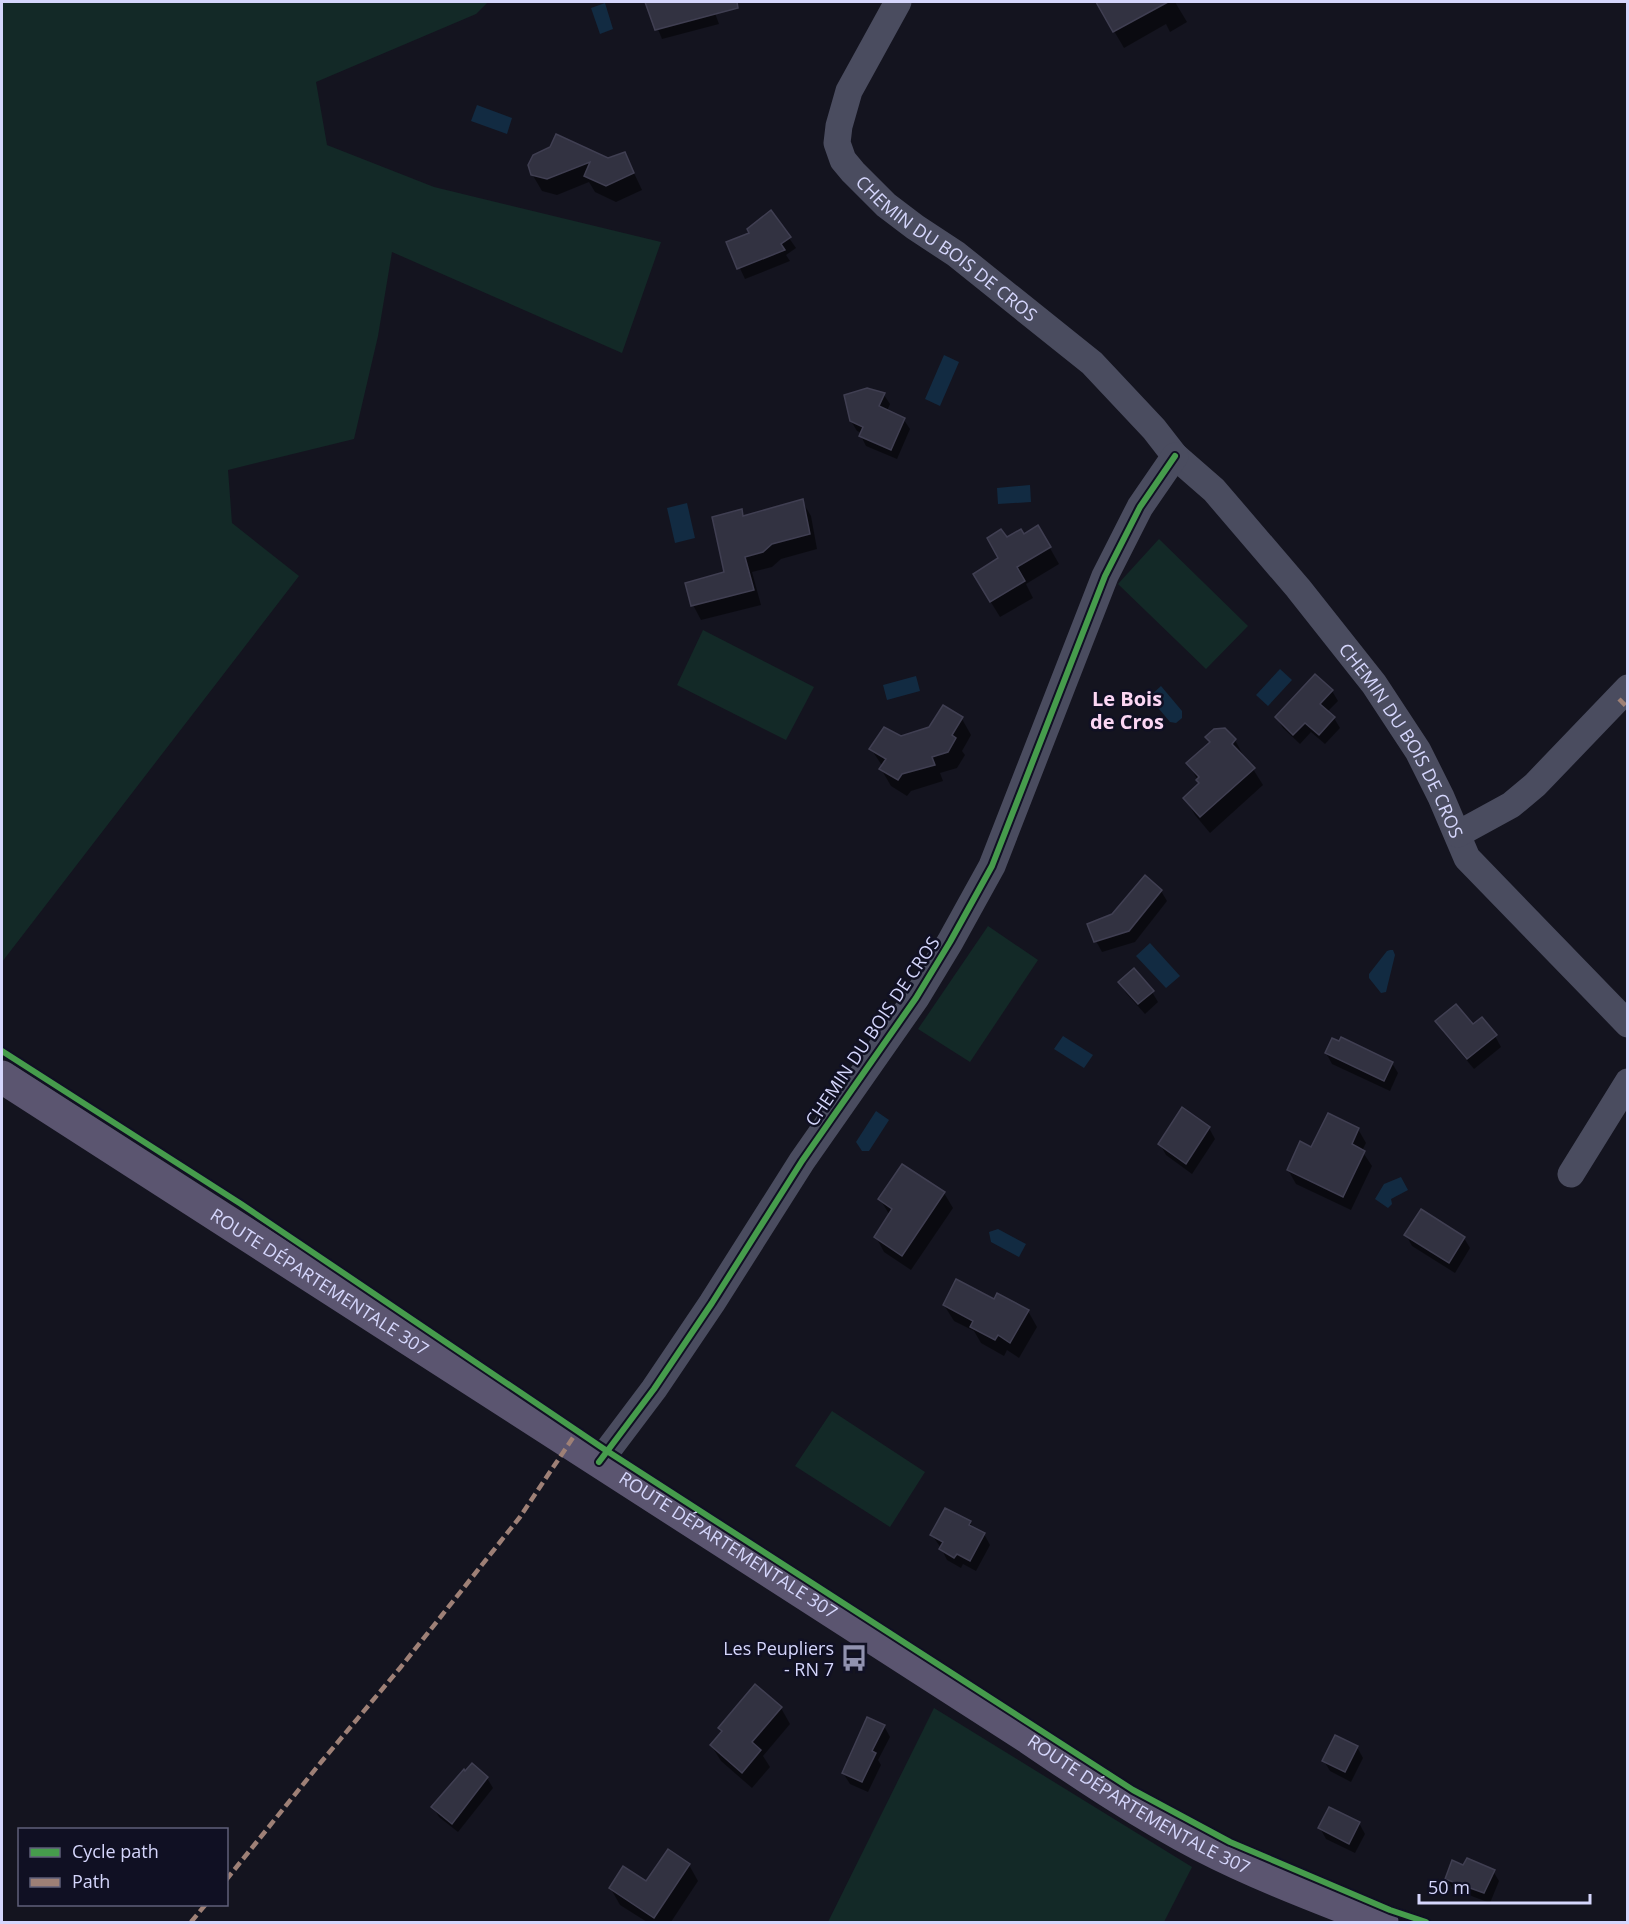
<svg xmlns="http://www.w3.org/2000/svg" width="1629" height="1924" viewBox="0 0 1629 1924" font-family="'Open Sans',sans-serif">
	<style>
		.green { fill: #132927 }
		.water { fill: #122b42 }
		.shadow { fill: #0007 }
		.building { fill: #323241; stroke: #403f52; stroke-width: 1.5 }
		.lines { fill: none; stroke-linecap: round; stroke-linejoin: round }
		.minor { stroke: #4a4c5f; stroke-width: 27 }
		.major { stroke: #5b5570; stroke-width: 33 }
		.quiet { stroke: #9e8076; stroke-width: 4.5; stroke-dasharray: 9 4.5; stroke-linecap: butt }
		.cycleway-casing { stroke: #101023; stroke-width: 10 }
		.cycleway { stroke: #469c4c; stroke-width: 6 }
		.labels { text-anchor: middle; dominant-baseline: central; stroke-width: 5; stroke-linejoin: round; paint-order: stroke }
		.street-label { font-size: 18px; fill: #d5d6fc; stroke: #101023 }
		.poi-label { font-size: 18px; fill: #d5d6fc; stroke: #101023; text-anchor: end }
		.neighbourhood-label { font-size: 20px; font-weight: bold; fill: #fcd7f4; stroke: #101023 }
	</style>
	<rect width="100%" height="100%" fill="#14141f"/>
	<!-- green -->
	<g class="green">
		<path d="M2,2h486l-12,12 -160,68 11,63 107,42 227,55 -39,111 -230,-101 -14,84 -24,103 -126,31 4,53 67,53 -297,386z"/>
		<path d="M1159,539l89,87 -42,43 -88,-85z"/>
		<path d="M703,630l111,57 -28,53 -109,-55z"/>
		<path d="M988,926l50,34 -68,102 -52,-33z"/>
		<path d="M832,1411l93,61 -35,55 -95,-61z"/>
		<path d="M934,1708l258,159 -28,55h-336z"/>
	</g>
	<!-- water -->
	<g class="water">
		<path d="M605,3l8,26 -13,5 -9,-26z"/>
		<path d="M477,105l35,13 -5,16 -36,-13z"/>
		<path d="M944,355l15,7 -19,44 -15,-7z"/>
		<path d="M1030,485l1,17 -33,2 -1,-16z"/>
		<path d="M687,503l8,35 -20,5 -8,-35z"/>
		<path d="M1280,669l12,11 -24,26 -12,-11z"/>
		<path d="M916,676l4,15 -33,9 -4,-15z"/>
		<path d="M1161,686l21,25v7l-6,5 -6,-1 -21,-25z"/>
		<path d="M1150,943l30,33 -14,12 -30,-32z"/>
		<path d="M1390,950h3l2,5 -9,37 -5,1 -12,-15v-4l18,-23z"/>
		<path d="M1063,1036l30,19 -9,13 -30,-19z"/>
		<path d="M876,1111l13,9 -20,31h-7l-6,-9z"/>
		<path d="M1401,1177l7,13 -17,9 1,5 -4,4 -13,-9 9,-15z"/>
		<path d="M998,1229l28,15 -7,13 -28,-15 -2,-10z"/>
	</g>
	<!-- shadow -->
	<g class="shadow">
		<path d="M661,2h50l8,22 -57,15 -14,-34z"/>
		<path d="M1097,2h78l12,20 -17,10 -4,-8 -42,24z"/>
		<path d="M625,154l17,36 -26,12 -21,-10 -6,-10 -32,13 -15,-4 -10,-17 -2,-8 78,-6z"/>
		<path d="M789,238l7,10 -10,7 4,6 -45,18 -17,-36z"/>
		<path d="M884,395l6,9 -3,7 17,9 6,9 -13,30 -31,-13 -5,-10 1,-3 -5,-2 -6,-10z"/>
		<path d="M802,501l9,15 6,33 -36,10 -9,8 -20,5 9,33 -60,15 -8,-15 33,-32 15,-62 4,6z"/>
		<path d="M1038,527l21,37 -33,20 7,14 -33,19 -16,-26 23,-52 17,-3z"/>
		<path d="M1332,691l6,10 -11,11 7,6 6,10 -15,16 -14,-12 -11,12 -17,-16 -6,-10z"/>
		<path d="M962,719l9,16 -9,16 3,4 -8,13 -17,5 3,8 -32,10 -4,5 -16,-10 -10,-17 2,-2 -12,-18z"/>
		<path d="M1224,729l11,11 9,17 -1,1 10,11 10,16 -53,48 -15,-18 -10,-17 15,-14 -12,-21 23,-19 -4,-7z"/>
		<path d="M1161,891l6,10 -32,41 -33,10 -6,-11 17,-25z"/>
		<path d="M1120,982l32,10 6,10 -13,12 -19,-21z"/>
		<path d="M1437,1021l36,5 22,10 6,11 -27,22 -31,-37z"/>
		<path d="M1326,1053l66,10 6,10 -8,18 -58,-27z"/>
		<path d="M1209,1128l6,11 -23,35 -26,-19 -6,-11z"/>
		<path d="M1358,1129l8,14 -4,8 10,15 -21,44 -55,-26 -8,-14 24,-21z"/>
		<path d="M944,1193l9,15 -42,62 -27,-18 -8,-15 13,-23 -9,-15z"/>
		<path d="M1406,1235l58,3 6,10 -15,25 -43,-27z"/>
		<path d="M995,1301l33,10 9,16 -18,31 -12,-8 -3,6 -23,-13 -7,-12 -20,-10 -10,-16z"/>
		<path d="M970,1522l4,7 10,5 6,11 -14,26 -13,-7 -2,4 -14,-8 -6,-12 -9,-13z"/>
		<path d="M781,1708l9,16 -27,32 7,11 -18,21 -31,-27 -10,-16 11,-12 -2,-5z"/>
		<path d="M884,1726l6,11 -12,23 3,5 -13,27 -18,-8 -7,-11z"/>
		<path d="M1357,1747l6,11 -12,24 -21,-11 -6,-10z"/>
		<path d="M487,1778l6,10 -35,44 -19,-15 -6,-10z"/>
		<path d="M1359,1823l6,11 -10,19 -29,-14 -6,-11z"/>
		<path d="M689,1865l9,16 -27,41h-24l-27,-17 -9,-16 36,-6z"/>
		<path d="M1464,1867l29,4 6,10 -9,22 -37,-14 -6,-10z"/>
	</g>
	<!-- building -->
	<g class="building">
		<path d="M645,2h92l1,6 -83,22z"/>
		<path d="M1096,2h72l-55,30z"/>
		<path d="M556,134l52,24 17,-6 9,21 -28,13 -22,-10 6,-14 -43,17 -16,-4 -3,-10 5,-10 17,-8z"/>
		<path d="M771,210l20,27 -10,7 4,6 -48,19 -11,-27 23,-9 -2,-4z"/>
		<path d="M867,388l18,5 -6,13 26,12 -14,32 -32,-14 4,-9 -13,-6 -6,-26z"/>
		<path d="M803,499l7,35 -38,10 -9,8 -18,5 9,33 -63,16 -6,-23 39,-11 -12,-55 30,-8 1,7z"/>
		<path d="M1038,525l13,22 -34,20 8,14 -35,21 -17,-28 25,-16 -11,-20 14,-9 6,8 14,-8 3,5z"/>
		<path d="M1315,674l18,16 -13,14 15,13 -16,18 -14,-12 -12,12 -18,-18z"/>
		<path d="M943,705l20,12 -11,18 4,3 -8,14 -16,5 3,8 -33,9 -4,6 -19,-11 7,-10 -17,-10 15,-22 17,9 28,-9z"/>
		<path d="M1225,728l11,11 -4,5 23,24 -55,49 -17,-19 16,-15 -3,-3 3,-3 -13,-14 24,-21 -5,-5 9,-8z"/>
		<path d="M1145,875l17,15 -33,41 -35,11 -7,-18 25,-10z"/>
		<path d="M1134,968l20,23 -16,13 -20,-22z"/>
		<path d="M1456,1004l17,20 9,-7 15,18 -30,24 -32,-38z"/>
		<path d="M1341,1037l52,25 -9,19 -59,-28 7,-15 7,3z"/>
		<path d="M1182,1107l28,20 -24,37 -28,-20z"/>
		<path d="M1328,1113l31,15 -7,16 13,7 -22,46 -56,-27 13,-29 11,6z"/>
		<path d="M902,1164l43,28 -43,64 -28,-19 18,-28 -14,-10z"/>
		<path d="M1421,1209l44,28 -16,26 -45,-28z"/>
		<path d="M956,1279l38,20 3,-6 32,17 -19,33 -12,-8 -3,5 -25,-13 3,-6 -30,-16z"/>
		<path d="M945,1508l26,13 -2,4 16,8 -15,28 -13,-7 -3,4 -15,-9 4,-7 -13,-7z"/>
		<path d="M755,1684l27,23 -30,35 9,8 -19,23 -32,-28 12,-14 -4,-3z"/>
		<path d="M867,1717l18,8 -13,26 4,2 -14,29 -20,-9z"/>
		<path d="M1335,1735l23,11 -13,26 -23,-11z"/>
		<path d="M472,1763l16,14 -36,47 -21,-17 33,-38 1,2z"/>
		<path d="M1329,1807l31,15 -11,22 -31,-16z"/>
		<path d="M668,1849l22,15 -36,54 -45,-30 14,-22 23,15z"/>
		<path d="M1467,1858l28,12 -11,23 -39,-14 7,-19 11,5z"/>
	</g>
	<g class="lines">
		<!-- minor -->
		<g class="minor">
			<path id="s1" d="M898,2l-49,89 -10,35 -2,17 6,17 10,12 33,33 29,22 41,27 136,109 62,66 21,27 39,34 84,98 76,96 44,67 23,46 26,61 161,166"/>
			<path d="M1458,834l53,-29 24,-20 93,-97"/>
			<path d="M1571,1174l57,-92"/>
			<path d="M599,1462l55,-73 58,-86 90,-142 114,-163 34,-56 42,-76 113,-290 35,-69 35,-51"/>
		</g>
		<!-- major -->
		<path class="major" id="s2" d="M2,1077l1027,661c56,38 112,76 172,107 58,30 120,53 181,77"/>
		<!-- quiet -->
		<g class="quiet">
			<path d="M1619,699l9,9"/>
			<path d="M226,1880l96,-119 78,-93 120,-151 58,-87"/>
			<path d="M191,1922l15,-18"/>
		</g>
		<defs>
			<g id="cycleway">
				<path d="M2,1051l239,153 366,247 526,339 97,52 160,68 36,12"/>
				<path d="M599,1462l55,-73 58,-86 90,-142 114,-163 34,-56 42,-76 113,-290 35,-69 35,-51"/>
			</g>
		</defs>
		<!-- cycleway casing -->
		<use href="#cycleway" class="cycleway-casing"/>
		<!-- cycleway -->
		<use href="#cycleway" class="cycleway"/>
	</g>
	<!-- icons -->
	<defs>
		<symbol id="bus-bare" viewBox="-9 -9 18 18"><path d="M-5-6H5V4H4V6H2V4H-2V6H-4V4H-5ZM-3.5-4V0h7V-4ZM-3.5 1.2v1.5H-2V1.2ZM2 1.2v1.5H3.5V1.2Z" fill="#9192af" stroke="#101023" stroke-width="2.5" paint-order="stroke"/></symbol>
	</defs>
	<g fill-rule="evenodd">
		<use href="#bus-bare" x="835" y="1639" width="38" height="38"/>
	</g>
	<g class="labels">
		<!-- street labels -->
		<g class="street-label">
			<text stroke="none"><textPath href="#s1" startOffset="310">CHEMIN DU BOIS DE CROS</textPath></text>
			<text stroke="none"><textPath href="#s1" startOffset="986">CHEMIN DU BOIS DE CROS</textPath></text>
			<text transform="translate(872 1031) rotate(-56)">CHEMIN DU BOIS DE CROS</text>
			<text stroke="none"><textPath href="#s2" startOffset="378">ROUTE DÉPARTEMENTALE 307</textPath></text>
			<text stroke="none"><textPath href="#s2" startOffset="864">ROUTE DÉPARTEMENTALE 307</textPath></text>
			<text stroke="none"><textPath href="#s2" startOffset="1350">ROUTE DÉPARTEMENTALE 307</textPath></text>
		</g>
		<!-- poi labels -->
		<g class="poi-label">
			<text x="834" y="1648">Les Peupliers<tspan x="834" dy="21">- RN 7</tspan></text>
		</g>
		<!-- neighbourhood labels -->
		<g class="neighbourhood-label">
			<text x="1127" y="698">Le Bois<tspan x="1127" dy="23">de Cros</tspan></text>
		</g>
	</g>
	<!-- border -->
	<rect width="1629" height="1924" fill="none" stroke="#d5d6fc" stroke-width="6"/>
	<!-- legend -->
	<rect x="18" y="1828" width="210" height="78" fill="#101023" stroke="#5f5f7a" stroke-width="1.5"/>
	<rect x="30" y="1848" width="30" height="9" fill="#469c4c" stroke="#5f5f7a" stroke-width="1.5"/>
	<text x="72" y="1858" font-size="18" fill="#d5d6fc">Cycle path</text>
	<rect x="30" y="1878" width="30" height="9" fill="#9e8076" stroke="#5f5f7a" stroke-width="1.5"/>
	<text x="72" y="1888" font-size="18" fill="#d5d6fc">Path</text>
	<!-- scale -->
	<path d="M1419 1894v9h171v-9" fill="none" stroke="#d5d6fc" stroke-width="3"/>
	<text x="1428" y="1894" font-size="18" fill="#d5d6fc" stroke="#101023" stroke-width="4.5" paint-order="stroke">50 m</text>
</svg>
